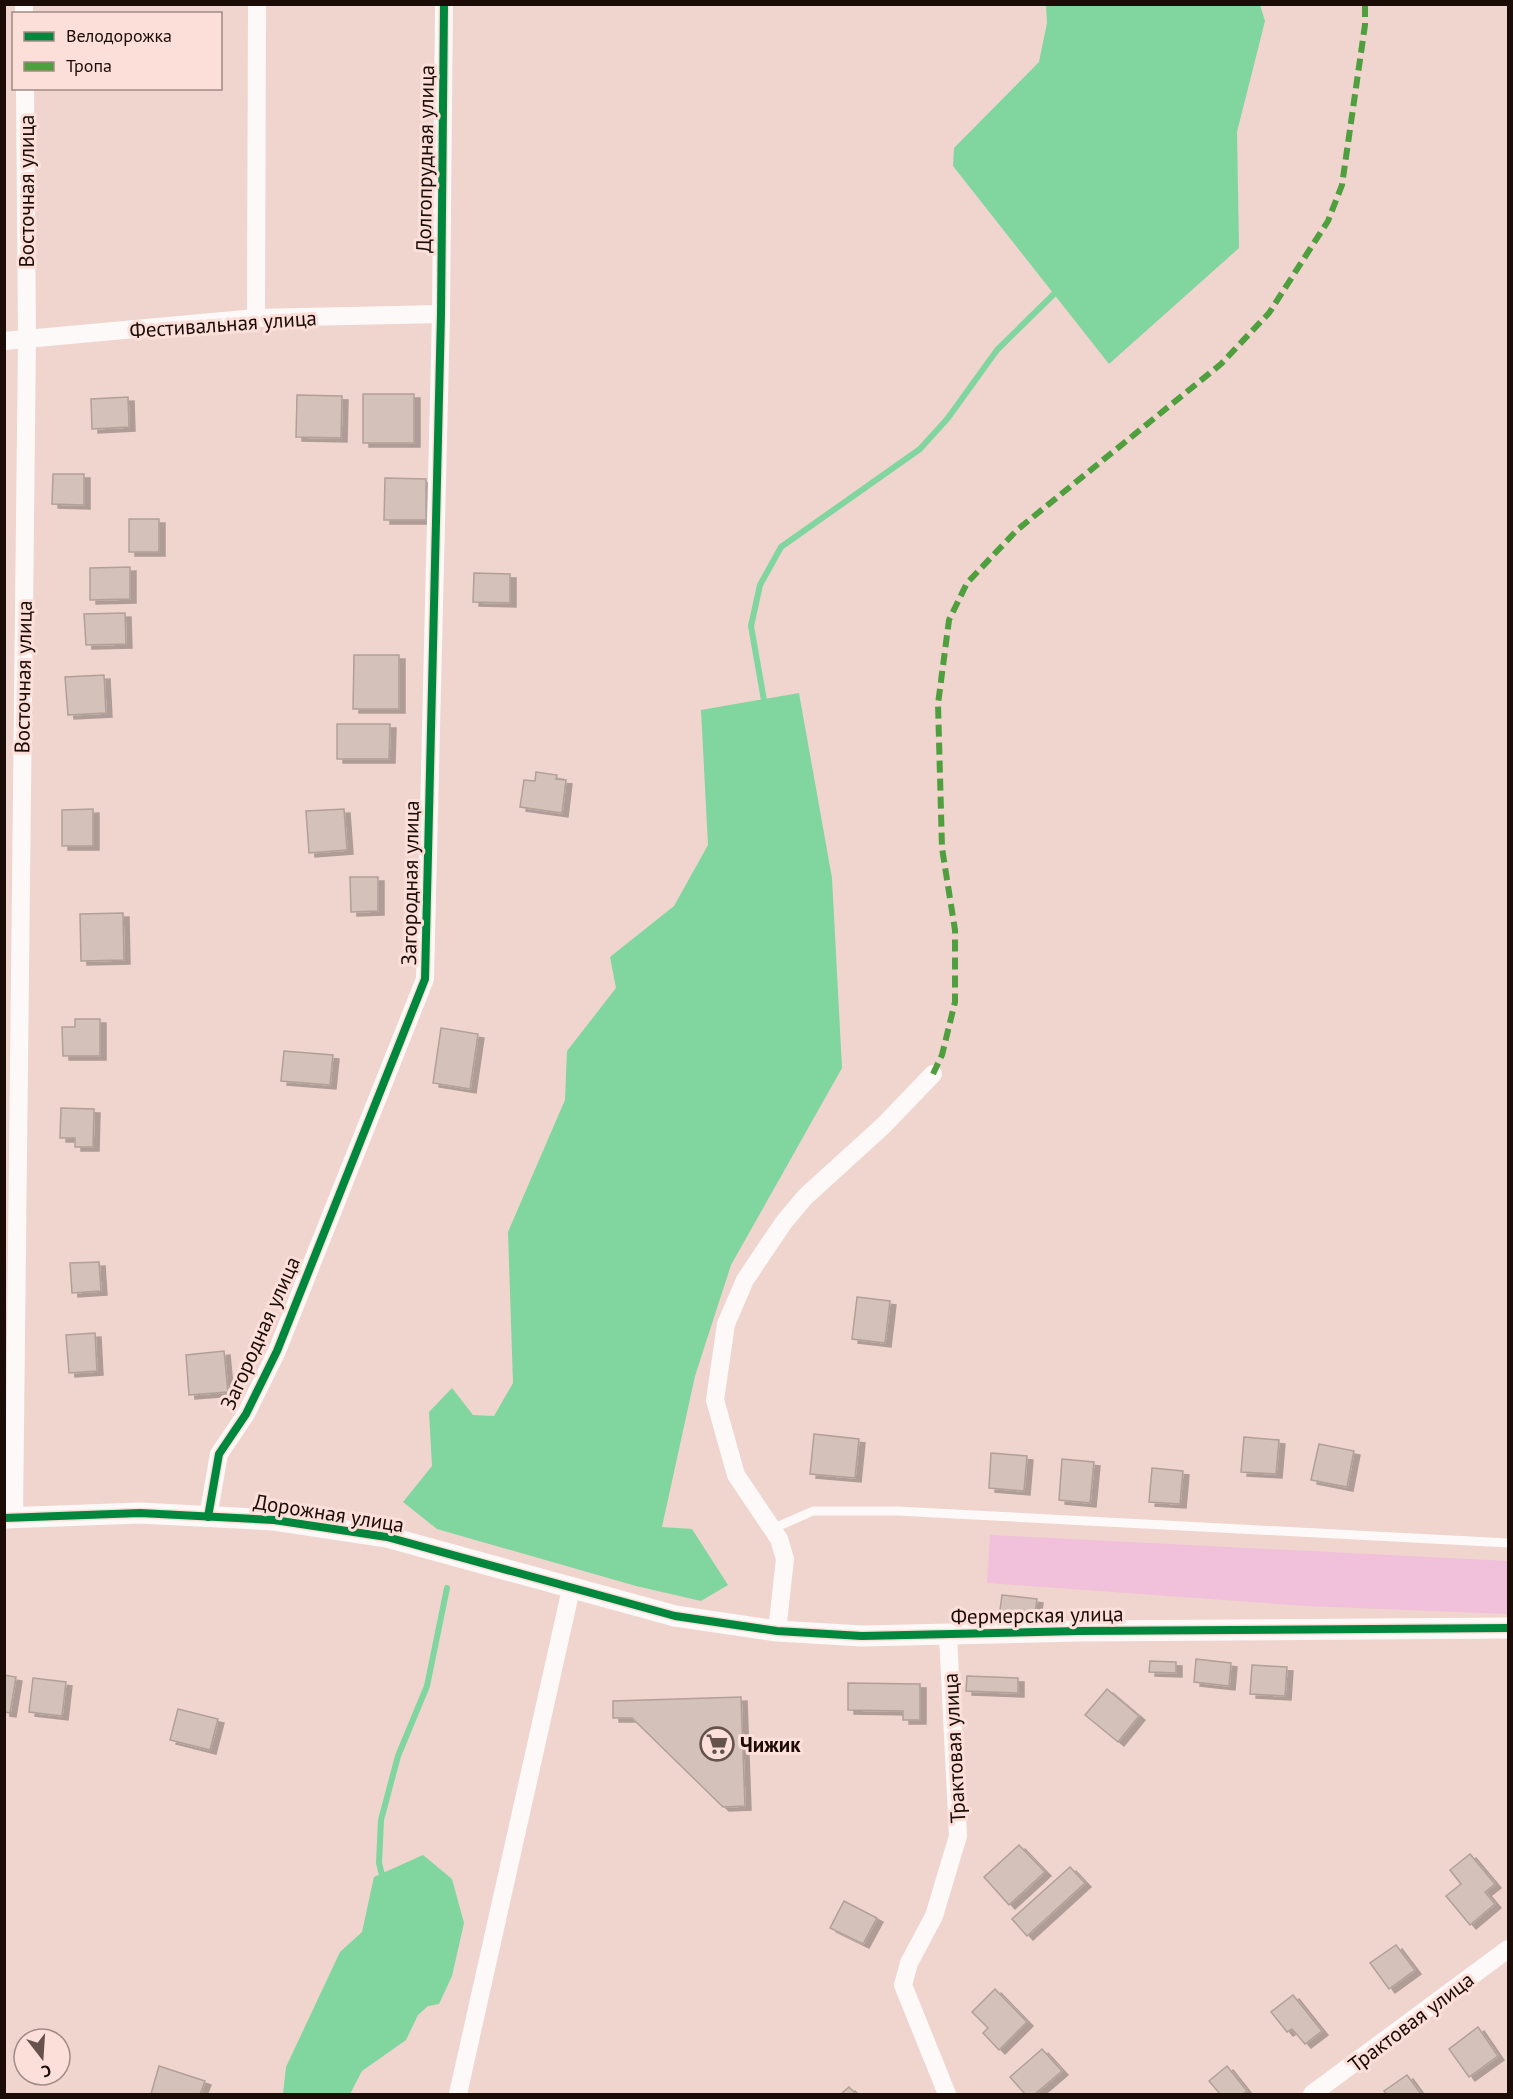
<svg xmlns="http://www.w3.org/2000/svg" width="1513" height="2099" viewBox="0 0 1513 2099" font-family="'PT Sans',sans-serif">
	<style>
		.green { fill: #f1c0da }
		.water { fill: #81d59f }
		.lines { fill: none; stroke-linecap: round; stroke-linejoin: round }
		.stream { stroke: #81d59f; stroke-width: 6 }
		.building { fill: #d4c1b9; stroke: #b1a098; stroke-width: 1.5; filter: url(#shadow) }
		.service { stroke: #fdf9f8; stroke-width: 9 }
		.minor { stroke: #fdf9f8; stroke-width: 18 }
		.tertiary { stroke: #fdf9f8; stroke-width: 21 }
		.quiet { stroke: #4f9f3e; stroke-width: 6; stroke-dasharray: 12 6; stroke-linecap: butt }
		.cycleway-casing { stroke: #fcdfd8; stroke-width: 11 }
		.cycleway { stroke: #00873e; stroke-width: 8 }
		.labels { text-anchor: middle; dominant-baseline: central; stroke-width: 6; stroke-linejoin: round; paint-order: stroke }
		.street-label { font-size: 21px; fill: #1b0c08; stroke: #fcdfd8 }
		.poi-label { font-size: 21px; font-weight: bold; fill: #1b0c08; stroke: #fcdfd8; text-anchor: start }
	</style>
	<defs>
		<filter id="shadow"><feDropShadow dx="6" dy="4" stdDeviation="0" flood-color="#0004"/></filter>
	</defs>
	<rect width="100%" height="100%" fill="#efd5ce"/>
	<!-- green -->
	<path class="green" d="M990,1535l518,26v53l-202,-8 -319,-23z"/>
	<!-- water -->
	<g class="water">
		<path d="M1046,5h214l5,16 -28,111 2,116 -130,116 -156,-198 1,-18 85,-86 8,-39z"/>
		<path d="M799,693l33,185 10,190 -111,197 -36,111 -33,151 30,2 36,56 -27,16 -65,-15 -199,-57 -34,-27 29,-36 -3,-54 23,-24 21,27 21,1 19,-33 -5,-151 57,-132 2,-49 49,-63 -6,-31 64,-51 34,-61 -7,-135z"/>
		<path d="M423,1855l29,24 12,44 -12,53 -13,28 -11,2 -10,9 -12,25 -44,31 -12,23h-67l3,-27 54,-115 22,-20 12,-55z"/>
	</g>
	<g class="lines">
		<!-- stream -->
		<g class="stream">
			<path d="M765,706l-14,-80 9,-41 21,-38 139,-98 28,-31 49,-68 61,-60"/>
			<path d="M383,1879l-4,-16 2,-43 17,-64 29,-70 20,-98"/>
		</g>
	</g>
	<!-- building -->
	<g class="building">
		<rect x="363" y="394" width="51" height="49"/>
		<path d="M297,395l45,1 -1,42 -45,-1z"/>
		<path d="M128,397l1,30 -37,2 -1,-30z"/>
		<path d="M53,474h31v31l-32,-1z"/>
		<path d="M385,478l41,1v41h-42z"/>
		<rect x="129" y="519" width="30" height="33"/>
		<path d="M130,567v32l-40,1v-32z"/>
		<path d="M474,573l36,1v29l-37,-1z"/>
		<path d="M125,613l1,31 -40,1 -2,-31z"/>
		<path d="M354,655h45v54h-46z"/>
		<path d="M104,675l2,38 -38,2 -3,-38z"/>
		<path d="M337,724h53l-1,35h-52z"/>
		<path d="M536,772l21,3 -1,4 10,1 -4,33 -42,-6 4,-27 11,1z"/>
		<path d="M93,809v37h-31v-36z"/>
		<path d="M344,809l3,41 -38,3 -3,-42z"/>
		<path d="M350,877h28v34l-27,1z"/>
		<path d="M123,913l1,47 -43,1 -1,-47z"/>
		<path d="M75,1019h25v37h-37l-1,-29h13z"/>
		<path d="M441,1028l37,6 -8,55 -37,-6z"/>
		<path d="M284,1051l49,4 -3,30 -49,-4z"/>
		<path d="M61,1108l33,1 -1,38h-18v-9h-15z"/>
		<path d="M99,1262l2,29 -29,2 -2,-30z"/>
		<path d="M857,1297l33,4 -5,42 -33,-4z"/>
		<path d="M95,1333l2,38 -28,2 -3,-38z"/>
		<path d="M224,1351l4,41 -39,3 -3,-40z"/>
		<path d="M814,1434l45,5 -4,39 -45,-4z"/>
		<path d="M1244,1437l35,3 -3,34 -35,-2z"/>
		<path d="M1319,1444l35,7 -7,36 -36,-7z"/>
		<path d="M991,1453l36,3 -3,35 -35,-3z"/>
		<path d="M1062,1459l32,3 -4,41 -31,-3z"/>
		<path d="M1152,1468l31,3 -3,33 -31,-2z"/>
		<path d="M1002,1595l35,4 -3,23 -35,-4z"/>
		<path d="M1196,1659l35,4 -2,23 -35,-4z"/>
		<path d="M1150,1661l26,1v11l-27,-1z"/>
		<path d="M1252,1665l35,2 -2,29 -35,-2z"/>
		<path d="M4,1675l12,2 -6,36 -6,-1z"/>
		<path d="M967,1676l51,2v15l-52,-2z"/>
		<path d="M33,1678l33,4 -4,34 -33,-4z"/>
		<path d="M848,1683l72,1v36h-17v-9l-55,-1z"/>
		<path d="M1107,1689l32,27 -21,26 -33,-27z"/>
		<path d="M741,1697l4,109 -22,1 -91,-89h-19v-17z"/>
		<path d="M178,1709l40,10 -8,31 -40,-10z"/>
		<path d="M1019,1845l26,27 -36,33 -25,-28z"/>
		<path d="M1470,1854l25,30 -10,8 10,12 -25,21 -24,-29 15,-12 -11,-14z"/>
		<path d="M1070,1867l15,16 -58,53 -15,-17z"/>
		<path d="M844,1901l33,17 -14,26 -33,-16z"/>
		<path d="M1396,1945l19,25 -26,19 -19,-26z"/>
		<path d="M995,1989l32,33 -28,28 -16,-17 5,-5 -16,-16z"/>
		<path d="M1293,1995l29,36 -17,13 -13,-15 -5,3 -16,-20z"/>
		<path d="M1478,2027l20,29 -29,21 -20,-28z"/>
		<path d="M1042,2049l20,22 -27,23h-10l-15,-17z"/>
		<path d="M159,2066l46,15 -5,13h-49z"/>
		<path d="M1227,2066l20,25 -4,3h-23l-11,-13z"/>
		<path d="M1407,2075l14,19h-35l-2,-3z"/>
		<path d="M849,2087l7,7h-15z"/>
	</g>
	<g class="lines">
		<!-- service -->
		<path class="service" d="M772,1529l41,-18h84l611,32"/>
		<!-- minor -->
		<g class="minor">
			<path d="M24,4v10"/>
			<path d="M256,318l1,-314"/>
			<path d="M4,341l252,-23 185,-4"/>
			<path d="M14,1517l13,-1178 -2,-251"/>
			<path d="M208,1517l11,-63 27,-40 31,-63 148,-372 16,-665 3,-310"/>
			<path d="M777,1631l8,-72 -6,-20 -43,-64 -21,-75 11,-76 19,-44 39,-58 21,-25 78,-71 50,-52"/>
			<path d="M458,2094l113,-505"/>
			<path d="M947,2094l-44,-109 6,-22 25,-47 24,-80 -10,-201"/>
			<path d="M1312,2094l196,-145"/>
		</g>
		<!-- tertiary -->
		<path class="tertiary" d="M4,1518l136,-5 134,7 113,17 288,79 102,15 85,5 216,-5 430,-3"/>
		<!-- quiet -->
		<path class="quiet" d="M933,1074l9,-19 13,-53v-72l-13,-82 -4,-144 11,-84 18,-37 50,-53 204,-166 48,-51 59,-92 14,-36 23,-160v-21"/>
		<defs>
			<g id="cycleway">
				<path d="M208,1517l11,-63 27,-40 31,-63 148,-372 16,-665 3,-310"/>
				<path d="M4,1518l136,-5 134,7 113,17 288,79 102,15 85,5 216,-5 430,-3"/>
			</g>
		</defs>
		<!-- cycleway casing -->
		<use href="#cycleway" class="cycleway-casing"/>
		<!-- cycleway -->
		<use href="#cycleway" class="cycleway"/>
	</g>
	<!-- icons -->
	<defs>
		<symbol id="supermarket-ring" viewBox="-11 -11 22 22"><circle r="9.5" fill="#fcdfd8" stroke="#65524d" stroke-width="1.5"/><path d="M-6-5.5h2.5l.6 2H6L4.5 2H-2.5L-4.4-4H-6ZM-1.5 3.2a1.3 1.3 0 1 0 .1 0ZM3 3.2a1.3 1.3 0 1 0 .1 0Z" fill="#65524d"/></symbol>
	</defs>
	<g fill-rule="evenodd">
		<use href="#supermarket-ring" x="698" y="1725" width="38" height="38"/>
	</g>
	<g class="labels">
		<!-- street labels -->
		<g class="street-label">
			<text transform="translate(425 159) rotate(-89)">Долгопрудная улица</text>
			<text transform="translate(26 191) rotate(-90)">Восточная улица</text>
			<text transform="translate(223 324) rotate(-4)">Фестивальная улица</text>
			<text transform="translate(23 677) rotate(-89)">Восточная улица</text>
			<text transform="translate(410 883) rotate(-89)">Загородная улица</text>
			<text transform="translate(260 1333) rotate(-66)">Загородная улица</text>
			<text transform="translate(329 1513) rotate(9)">Дорожная улица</text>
			<text transform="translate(1037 1615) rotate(-1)">Фермерская улица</text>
			<text transform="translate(954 1748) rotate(-93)">Трактовая улица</text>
			<text transform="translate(1411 2022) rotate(-37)">Трактовая улица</text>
		</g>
		<!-- poi labels -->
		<g class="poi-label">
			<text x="740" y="1744">Чижик</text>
		</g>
	</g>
	<!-- border -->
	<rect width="1513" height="2099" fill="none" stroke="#1b0c08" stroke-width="12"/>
	<!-- legend -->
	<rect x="12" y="12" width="210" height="78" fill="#fcdfd8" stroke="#a28b85" stroke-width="1.5"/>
	<rect x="24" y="32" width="30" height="9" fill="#00873e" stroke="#a28b85" stroke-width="1.5"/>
	<text x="66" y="42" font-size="18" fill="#1b0c08">Велодорожка</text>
	<rect x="24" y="62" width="30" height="9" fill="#4f9f3e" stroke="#a28b85" stroke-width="1.5"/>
	<text x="66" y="72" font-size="18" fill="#1b0c08">Тропа</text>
	<!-- north arrow -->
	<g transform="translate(42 2057) rotate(163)"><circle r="28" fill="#fcdfd8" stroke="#a28b85" stroke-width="1.5"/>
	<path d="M0-4.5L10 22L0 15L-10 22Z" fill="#65524d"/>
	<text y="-9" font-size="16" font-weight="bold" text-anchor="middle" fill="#1b0c08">С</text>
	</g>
</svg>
